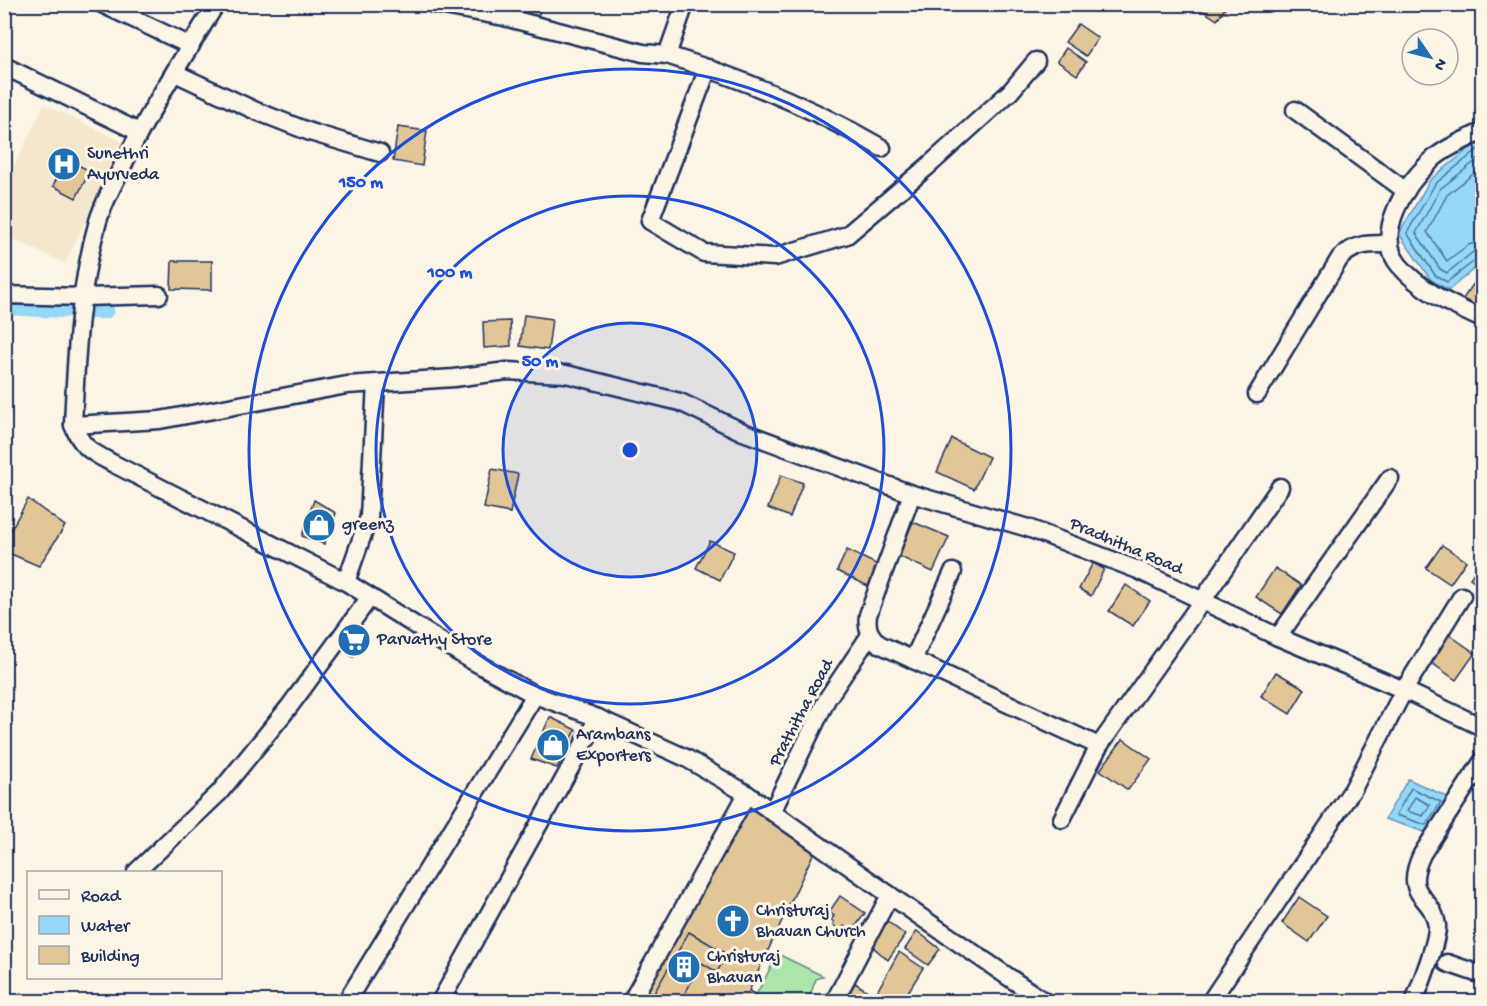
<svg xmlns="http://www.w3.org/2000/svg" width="1487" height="1006" viewBox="0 0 1487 1006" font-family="'Gochi Hand',sans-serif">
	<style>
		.built { fill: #f4e7ce }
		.green { fill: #ace5aa; stroke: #648a84; stroke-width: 1.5 }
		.water { fill: #95d8f7; stroke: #6494ba; stroke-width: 1.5 }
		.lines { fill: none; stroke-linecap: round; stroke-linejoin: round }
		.shore { stroke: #4c739b; stroke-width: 1.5 }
		.canal { stroke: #95d8f7; stroke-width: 18 }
		.building { fill: #e3c697; stroke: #1b2f5e; stroke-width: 1.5 }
		.street-casing { stroke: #1b2f5e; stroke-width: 21 }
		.street { stroke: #fcf5e5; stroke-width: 16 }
		.ring { fill: none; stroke: #1d4ed8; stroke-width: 3 }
		.labels { text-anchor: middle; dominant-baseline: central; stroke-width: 6; stroke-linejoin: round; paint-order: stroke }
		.poi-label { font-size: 18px; fill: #1b2f5e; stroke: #fcf5e5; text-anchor: start }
		.street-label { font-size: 18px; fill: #1b2f5e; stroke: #fcf5e5 }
		.centre { fill: #1d4ed8; stroke: #fcf5e5; stroke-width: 3 }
		.ring-label { font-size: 18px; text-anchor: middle; font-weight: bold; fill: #1d4ed8; stroke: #fcf5e5; stroke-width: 6; stroke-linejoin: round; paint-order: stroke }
	</style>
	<rect width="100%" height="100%" fill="#fcf5e5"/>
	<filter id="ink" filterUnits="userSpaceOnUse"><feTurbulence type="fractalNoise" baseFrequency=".0167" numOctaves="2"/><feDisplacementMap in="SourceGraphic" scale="12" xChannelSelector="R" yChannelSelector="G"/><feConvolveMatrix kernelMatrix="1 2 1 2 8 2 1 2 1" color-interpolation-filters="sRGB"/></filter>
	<g filter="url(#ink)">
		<!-- built -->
		<path class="built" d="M44,104l79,38 -58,122 -60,-29 -1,-48z"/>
		<!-- green -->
		<path class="green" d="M778,954l45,22 -7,3 -8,22h-40l-12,-6z"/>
		<!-- water -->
		<g class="water">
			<path d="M1482,142v120l-33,28 -18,-10 -32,-46 31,-54 45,-36z"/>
			<path d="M1408,779l44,20 -24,34 -43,-14z"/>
		</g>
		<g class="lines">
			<!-- shore -->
			<g class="shore">
				<path d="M1482,148l-5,2 -42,34 -28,49 28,42 12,7 30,-23 5,-1"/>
				<path d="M1482,156l-42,33 -24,44 24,36 7,4 26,-21 9,-2"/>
				<path d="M1482,167l-35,28 -20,37 20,29 21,-16 14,-4"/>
				<path d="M1411,788l30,14 -15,23 -30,-10z"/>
				<path d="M1415,797l15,8 -7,11 -16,-5z"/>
			</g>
			<!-- canal -->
			<g class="canal">
				<path d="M4,306l60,3"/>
				<path d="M91,310h14"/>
			</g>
		</g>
		<!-- building -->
		<g class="building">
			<path d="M521,4h22l-7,16 -19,-8z"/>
			<path d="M1197,4h31l-11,16 -21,-14z"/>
			<path d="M1078,24l20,14 -12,18 -21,-14z"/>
			<path d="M1066,48l20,14 -9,13 -20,-14z"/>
			<path d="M398,127l29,4 -5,35 -29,-5z"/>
			<path d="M66,159l24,12 -14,27 -23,-12z"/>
			<path d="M172,261h40v29l-41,-1z"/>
			<path d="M1482,272v28l-7,10 -13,-10z"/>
			<path d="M524,315l28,4 -4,31 -28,-4z"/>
			<path d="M510,321l1,25 -27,2 -1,-26z"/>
			<path d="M952,439l37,18 -15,32 -37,-17z"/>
			<path d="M492,469l26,5 -8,39 -26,-5z"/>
			<path d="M781,475l22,8 -13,34 -22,-9z"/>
			<path d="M28,499l37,27 -26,40 -35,-15v-9z"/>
			<path d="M314,500l22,13 -12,31 -22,-8z"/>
			<path d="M913,522l36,15 -16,35 -35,-16z"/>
			<path d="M710,541l24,11 -14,28 -24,-12z"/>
			<path d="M1442,545l24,16 -16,23 -24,-16z"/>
			<path d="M847,550l31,15 -10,21 -31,-15z"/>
			<path d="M1482,561v26l-12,-9z"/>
			<path d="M1093,563l11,6 -13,27 -12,-7z"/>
			<path d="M1275,568l26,17 -19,29 -26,-17z"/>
			<path d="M1126,585l24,16 -17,25 -24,-15z"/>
			<path d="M356,627l12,8 -15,22 -14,-11z"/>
			<path d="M1448,634l27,19 -19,27 -27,-19z"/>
			<path d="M1276,672l29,17 -15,25 -29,-18z"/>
			<path d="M550,717l26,13 -19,38 -26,-9z"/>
			<path d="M1123,739l28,20 -23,31 -28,-20z"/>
			<path d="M751,806l63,46 -65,139 19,11h-129z"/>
			<path d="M840,896l25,17 -13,19 -8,-6 -3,5 -8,-6 1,-3 -3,-2 3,-4 -5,-4z"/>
			<path d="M1299,897l28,19 -18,26 -27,-19z"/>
			<path d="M887,921l18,14 -17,25 -15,-13z"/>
			<path d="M917,931l23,18 -12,16 -23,-16z"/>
			<path d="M689,932l38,22 -10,18 -15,-9 -22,39h-31z"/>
			<path d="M899,952l24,16 -21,34h-21l-7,-5z"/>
			<path d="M855,983l14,9 -6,10h-20z"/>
		</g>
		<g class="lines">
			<defs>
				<g id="street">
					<path d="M102,4l89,42"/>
					<path d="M216,4c-32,52 -65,104 -92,159 -9,19 -20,38 -26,58 -19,66 -22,136 -25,204 9,24 21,28 41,39l232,118 123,77 66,36 63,23 88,40 61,36 171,121 127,87"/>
					<path d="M433,4l71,13 139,36 24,2 18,-51"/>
					<path d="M667,55c74,23 148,54 215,93"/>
					<path d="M4,66l135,66"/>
					<path d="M708,68l-58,153 54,32 71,4 72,-22 80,-68 83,-75 26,-31"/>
					<path d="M175,73l81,38 54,21 70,21"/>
					<path d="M1295,110l111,81"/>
					<path d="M1482,132c-14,6 -41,18 -51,29 -25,23 -58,72 -32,104 22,26 53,40 83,54"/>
					<path d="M4,295l79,2 76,-2"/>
					<path d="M1257,394l83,-136c15,-15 29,-14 49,-14"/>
					<path d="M73,425l87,-5 187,-35 107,-7 53,-7 59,3 114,28 63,30 169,62 116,34 110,42 140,67 126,53 78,37"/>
					<path d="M912,494l-44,121c-2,14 2,20 11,29l220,102"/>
					<path d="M346,582l23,-65 7,-134"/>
					<path d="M1278,637l112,-159"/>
					<path d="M913,660l40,-88"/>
					<path d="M772,812l55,-113 43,-64"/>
					<path d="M1062,819l37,-73 103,-145 78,-114"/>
					<path d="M136,872l83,-79 70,-86 81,-110"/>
					<path d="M1447,963l35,12"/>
					<path d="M346,1002l189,-307"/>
					<path d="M440,1002l158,-284"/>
					<path d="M631,1002l116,-208"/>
					<path d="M834,1002l56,-107"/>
					<path d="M1210,1002l143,-213 51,-99 58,-94"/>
					<path d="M1414,1002c6,-16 24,-61 23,-76 -4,-33 -36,-27 -15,-72l60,-92"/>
				</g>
			</defs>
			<!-- street casing -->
			<use href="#street" class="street-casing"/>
			<!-- street -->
			<use href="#street" class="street"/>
		</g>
	</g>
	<!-- distance rings -->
	<circle cx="630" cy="450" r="127" fill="#1d4ed8" fill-opacity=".12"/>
	<g class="ring">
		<circle cx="630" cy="450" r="127"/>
		<circle cx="630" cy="450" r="254"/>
		<circle cx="630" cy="450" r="381"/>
	</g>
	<!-- icons -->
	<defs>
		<symbol id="hospital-disc" viewBox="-11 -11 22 22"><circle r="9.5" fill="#1f6fb2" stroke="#fcf5e5"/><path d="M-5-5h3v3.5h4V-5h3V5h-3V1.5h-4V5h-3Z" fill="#fff"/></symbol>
		<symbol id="shop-disc" viewBox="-11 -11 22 22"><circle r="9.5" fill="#1f6fb2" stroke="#fcf5e5"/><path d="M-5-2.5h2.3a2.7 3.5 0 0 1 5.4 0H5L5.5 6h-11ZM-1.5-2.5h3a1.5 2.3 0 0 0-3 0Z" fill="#fff"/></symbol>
		<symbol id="supermarket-disc" viewBox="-11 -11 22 22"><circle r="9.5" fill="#1f6fb2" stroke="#fcf5e5"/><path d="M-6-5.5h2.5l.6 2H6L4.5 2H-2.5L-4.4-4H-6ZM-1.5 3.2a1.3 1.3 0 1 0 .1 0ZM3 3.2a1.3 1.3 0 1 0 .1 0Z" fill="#fff"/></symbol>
		<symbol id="church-disc" viewBox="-11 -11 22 22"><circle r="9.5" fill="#1f6fb2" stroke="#fcf5e5"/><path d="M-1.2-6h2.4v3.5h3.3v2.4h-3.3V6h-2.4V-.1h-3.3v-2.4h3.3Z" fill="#fff"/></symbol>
		<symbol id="building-disc" viewBox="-11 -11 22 22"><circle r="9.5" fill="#1f6fb2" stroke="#fcf5e5"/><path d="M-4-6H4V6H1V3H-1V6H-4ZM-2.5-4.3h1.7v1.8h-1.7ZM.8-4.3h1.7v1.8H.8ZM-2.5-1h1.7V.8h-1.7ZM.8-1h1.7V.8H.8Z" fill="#fff"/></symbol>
	</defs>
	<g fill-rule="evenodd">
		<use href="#hospital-disc" x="45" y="145" width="38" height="38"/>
		<use href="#shop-disc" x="300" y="506" width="38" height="38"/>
		<use href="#supermarket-disc" x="335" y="621" width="38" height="38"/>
		<use href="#shop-disc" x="534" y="726" width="38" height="38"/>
		<use href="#church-disc" x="714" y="902" width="38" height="38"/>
		<use href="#building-disc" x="665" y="948" width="38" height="38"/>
	</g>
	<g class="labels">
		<!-- poi labels -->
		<g class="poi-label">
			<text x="87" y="154">Sunethri<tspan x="87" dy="21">Ayurveda</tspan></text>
			<text x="342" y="525">greenz</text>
			<text x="377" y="640">Parvathy Store</text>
			<text x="576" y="735">Arambans<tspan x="576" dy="21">Exporters</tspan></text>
			<text x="756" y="911">Christuraj<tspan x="756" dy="21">Bhavan Church</tspan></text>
			<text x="707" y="957">Christuraj<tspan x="707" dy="21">Bhavan</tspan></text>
		</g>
		<!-- street labels -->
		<g class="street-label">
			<text transform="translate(1126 547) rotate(23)">Pradhitha Road</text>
			<text transform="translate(802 713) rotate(-62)">Prathitha Road</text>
		</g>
	</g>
	<circle cx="630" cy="450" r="9" class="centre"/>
	<g class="ring-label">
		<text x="361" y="187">150 m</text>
		<text x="450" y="277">100 m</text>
		<text x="540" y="366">50 m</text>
	</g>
	<!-- margin -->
	<rect width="1487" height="1006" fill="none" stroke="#fcf5e5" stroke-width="24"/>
	<rect x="12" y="12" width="1463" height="982" fill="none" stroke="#1b2f5e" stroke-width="2" filter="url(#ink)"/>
	<!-- legend -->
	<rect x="27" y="871" width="195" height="108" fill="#fcf5e5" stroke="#a2a6af" stroke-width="1.5"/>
	<rect x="39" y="890" width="30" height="9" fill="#fcf5e5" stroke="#a2a6af" stroke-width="1.5"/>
	<text x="81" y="901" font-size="18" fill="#1b2f5e">Road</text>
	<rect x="39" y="916" width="30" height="18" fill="#95d8f7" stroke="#a2a6af" stroke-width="1.5"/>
	<text x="81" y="931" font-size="18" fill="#1b2f5e">Water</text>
	<rect x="39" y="946" width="30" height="18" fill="#e3c697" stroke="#a2a6af" stroke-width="1.5"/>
	<text x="81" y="961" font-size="18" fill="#1b2f5e">Building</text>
	<!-- north arrow -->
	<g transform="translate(1430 57) rotate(125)"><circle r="28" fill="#fcf5e5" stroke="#a2a6af" stroke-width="1.5"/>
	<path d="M0-4.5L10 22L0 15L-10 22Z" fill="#1f6fb2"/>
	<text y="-9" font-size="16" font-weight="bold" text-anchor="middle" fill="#1b2f5e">N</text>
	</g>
</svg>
